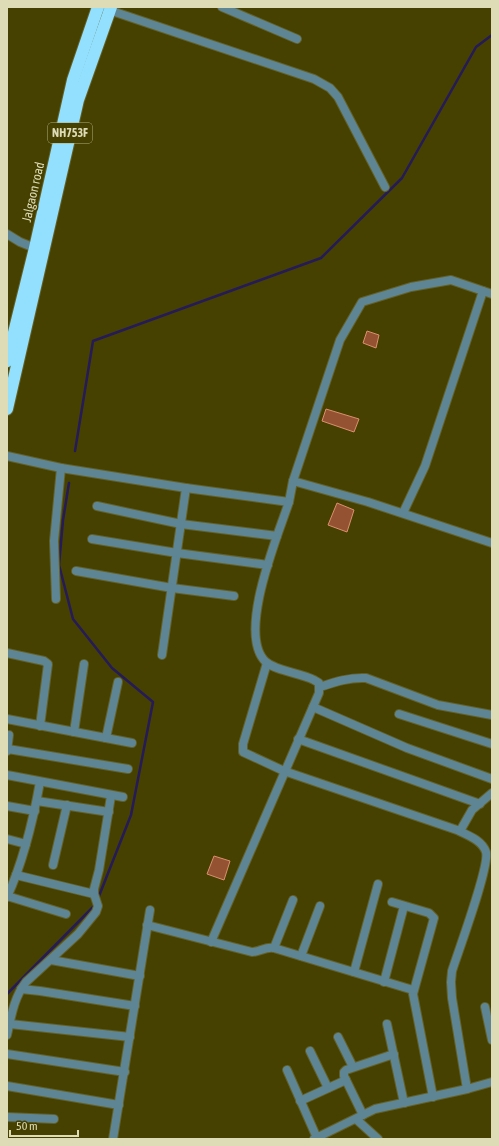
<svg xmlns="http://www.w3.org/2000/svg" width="499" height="1146" viewBox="0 0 499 1146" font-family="'Asap Condensed',sans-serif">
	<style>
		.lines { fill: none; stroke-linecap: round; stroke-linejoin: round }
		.stream { stroke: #251a5a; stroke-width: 2.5 }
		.building { fill: #955233; stroke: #d9906f }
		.street-casing { stroke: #646025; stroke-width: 10 }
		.highway-casing { stroke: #646025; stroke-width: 14 }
		.street { stroke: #5e8594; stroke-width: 8 }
		.highway { stroke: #92e0fe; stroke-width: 12 }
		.labels { text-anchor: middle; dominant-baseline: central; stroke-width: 3; stroke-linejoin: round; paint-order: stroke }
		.shield { fill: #464100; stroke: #b0ae80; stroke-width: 1 }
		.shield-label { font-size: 12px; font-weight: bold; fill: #dedcb7 }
		.street-label { font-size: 13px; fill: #dedcb7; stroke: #464100 }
	</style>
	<rect width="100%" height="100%" fill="#464100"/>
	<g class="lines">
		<!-- stream -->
		<g class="stream">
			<path d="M75,451l18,-110 228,-83 81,-80 74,-131 16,-12"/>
			<path d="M69,483l-6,37 -4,45 14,54 39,49 41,34 -22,113 -32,81"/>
			<path d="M7,994l88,-89"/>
		</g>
	</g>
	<!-- building -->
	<g class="building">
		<path d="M367,331l12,4 -3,13 -13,-5z"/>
		<path d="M326,409l33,10 -5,13 -32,-11z"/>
		<path d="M337,503l17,7 -7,22 -19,-7z"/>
		<path d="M214,856l16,5 -6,19 -17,-6z"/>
	</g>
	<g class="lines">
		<defs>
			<g id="street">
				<path d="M222,7l75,32"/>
				<path d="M106,9l208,70 16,9 8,9 47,90"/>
				<path d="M7,234l13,8 15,6"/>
				<path d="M7,456l54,12 125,20 -24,167"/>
				<path d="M293,481l75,21 124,41"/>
				<path d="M186,488l103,14 4,-21 47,-141 22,-38 49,-15 40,-7 41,14"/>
				<path d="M97,506l84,18 96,12"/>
				<path d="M403,513l22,-47 58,-175"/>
				<path d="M92,539l85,14 91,12"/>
				<path d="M76,571l96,17 62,8"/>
				<path d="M56,599l-2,-58 7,-73"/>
				<path d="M7,653l37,8 4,3 -8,62"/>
				<path d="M267,663l-24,81v8l41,19 173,59c10,5 25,10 29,22 4,14 -28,100 -34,119l-1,11 1,16 15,91"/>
				<path d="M320,687c15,-5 30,-10 46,-9l72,27 54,10"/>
				<path d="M313,707l94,41 85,31"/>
				<path d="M399,714l93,30"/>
				<path d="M7,719l125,24"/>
				<path d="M74,732l10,-68"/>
				<path d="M106,738l12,-56"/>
				<path d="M298,739l182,65"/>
				<path d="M8,749l120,20"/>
				<path d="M7,751l2,-16"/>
				<path d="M7,775l116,22"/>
				<path d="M37,801l72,11"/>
				<path d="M7,806l28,5"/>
				<path d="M460,831l12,-21 20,-17"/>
				<path d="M7,839l19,5"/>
				<path d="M53,865l14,-60"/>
				<path d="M16,875l78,19"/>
				<path d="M7,896l59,18"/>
				<path d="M7,897c17,-37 26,-76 33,-115"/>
				<path d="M392,902l37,11 5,5 -21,76 20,103"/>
				<path d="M147,925l105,27c8,0 14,-6 22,-4l139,42"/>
				<path d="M211,942l108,-249v-10l-5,-3c-13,-7 -38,-9 -48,-18 -30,-27 12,-127 23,-160"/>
				<path d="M274,948l19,-48"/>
				<path d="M301,956l19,-50"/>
				<path d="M51,960l89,16"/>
				<path d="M354,972l24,-88"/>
				<path d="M384,982l20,-76"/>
				<path d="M21,989l19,2 95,15"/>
				<path d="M485,1007l7,33"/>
				<path d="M10,1024l120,13"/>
				<path d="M387,1024l17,79"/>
				<path d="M7,1035c4,-18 7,-38 19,-53l52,-48 18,-22 2,-6 -4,-12v-5l5,-19 12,-74"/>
				<path d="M338,1037l15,30"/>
				<path d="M310,1051l18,37"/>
				<path d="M7,1054l118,18"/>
				<path d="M287,1070l30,68"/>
				<path d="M7,1086l112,19"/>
				<path d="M300,1101l46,-21"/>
				<path d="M363,1115l-19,-39v-4l2,-2 48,-16"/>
				<path d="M7,1117l47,2"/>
				<path d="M356,1119l22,20"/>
				<path d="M113,1139l37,-229"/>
				<path d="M314,1139l61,-30 92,-20 25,-7"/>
			</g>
			<g id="highway">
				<path d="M7,361l28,-113 38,-168 25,-73"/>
				<path d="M7,409l71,-309 33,-93"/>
			</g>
		</defs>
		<!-- street casing -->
		<use href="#street" class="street-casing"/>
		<!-- highway casing -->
		<use href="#highway" class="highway-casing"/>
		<!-- street -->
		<use href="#street" class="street"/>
		<!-- highway -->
		<use href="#highway" class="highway"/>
	</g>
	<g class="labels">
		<!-- shield labels -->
		<rect class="shield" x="48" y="123" width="44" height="20" rx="3"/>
		<g class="shield-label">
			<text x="70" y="133">NH753F</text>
		</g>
		<!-- street labels -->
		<g class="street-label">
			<text transform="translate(33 192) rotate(-77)">Jalgaon road</text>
		</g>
	</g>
	<!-- border -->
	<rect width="499" height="1146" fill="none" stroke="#dedcb7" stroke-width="16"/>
	<!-- scale -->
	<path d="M10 1130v6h68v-6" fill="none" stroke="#dedcb7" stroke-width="2"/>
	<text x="16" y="1130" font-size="12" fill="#dedcb7" stroke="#464100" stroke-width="3" paint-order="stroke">50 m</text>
</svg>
